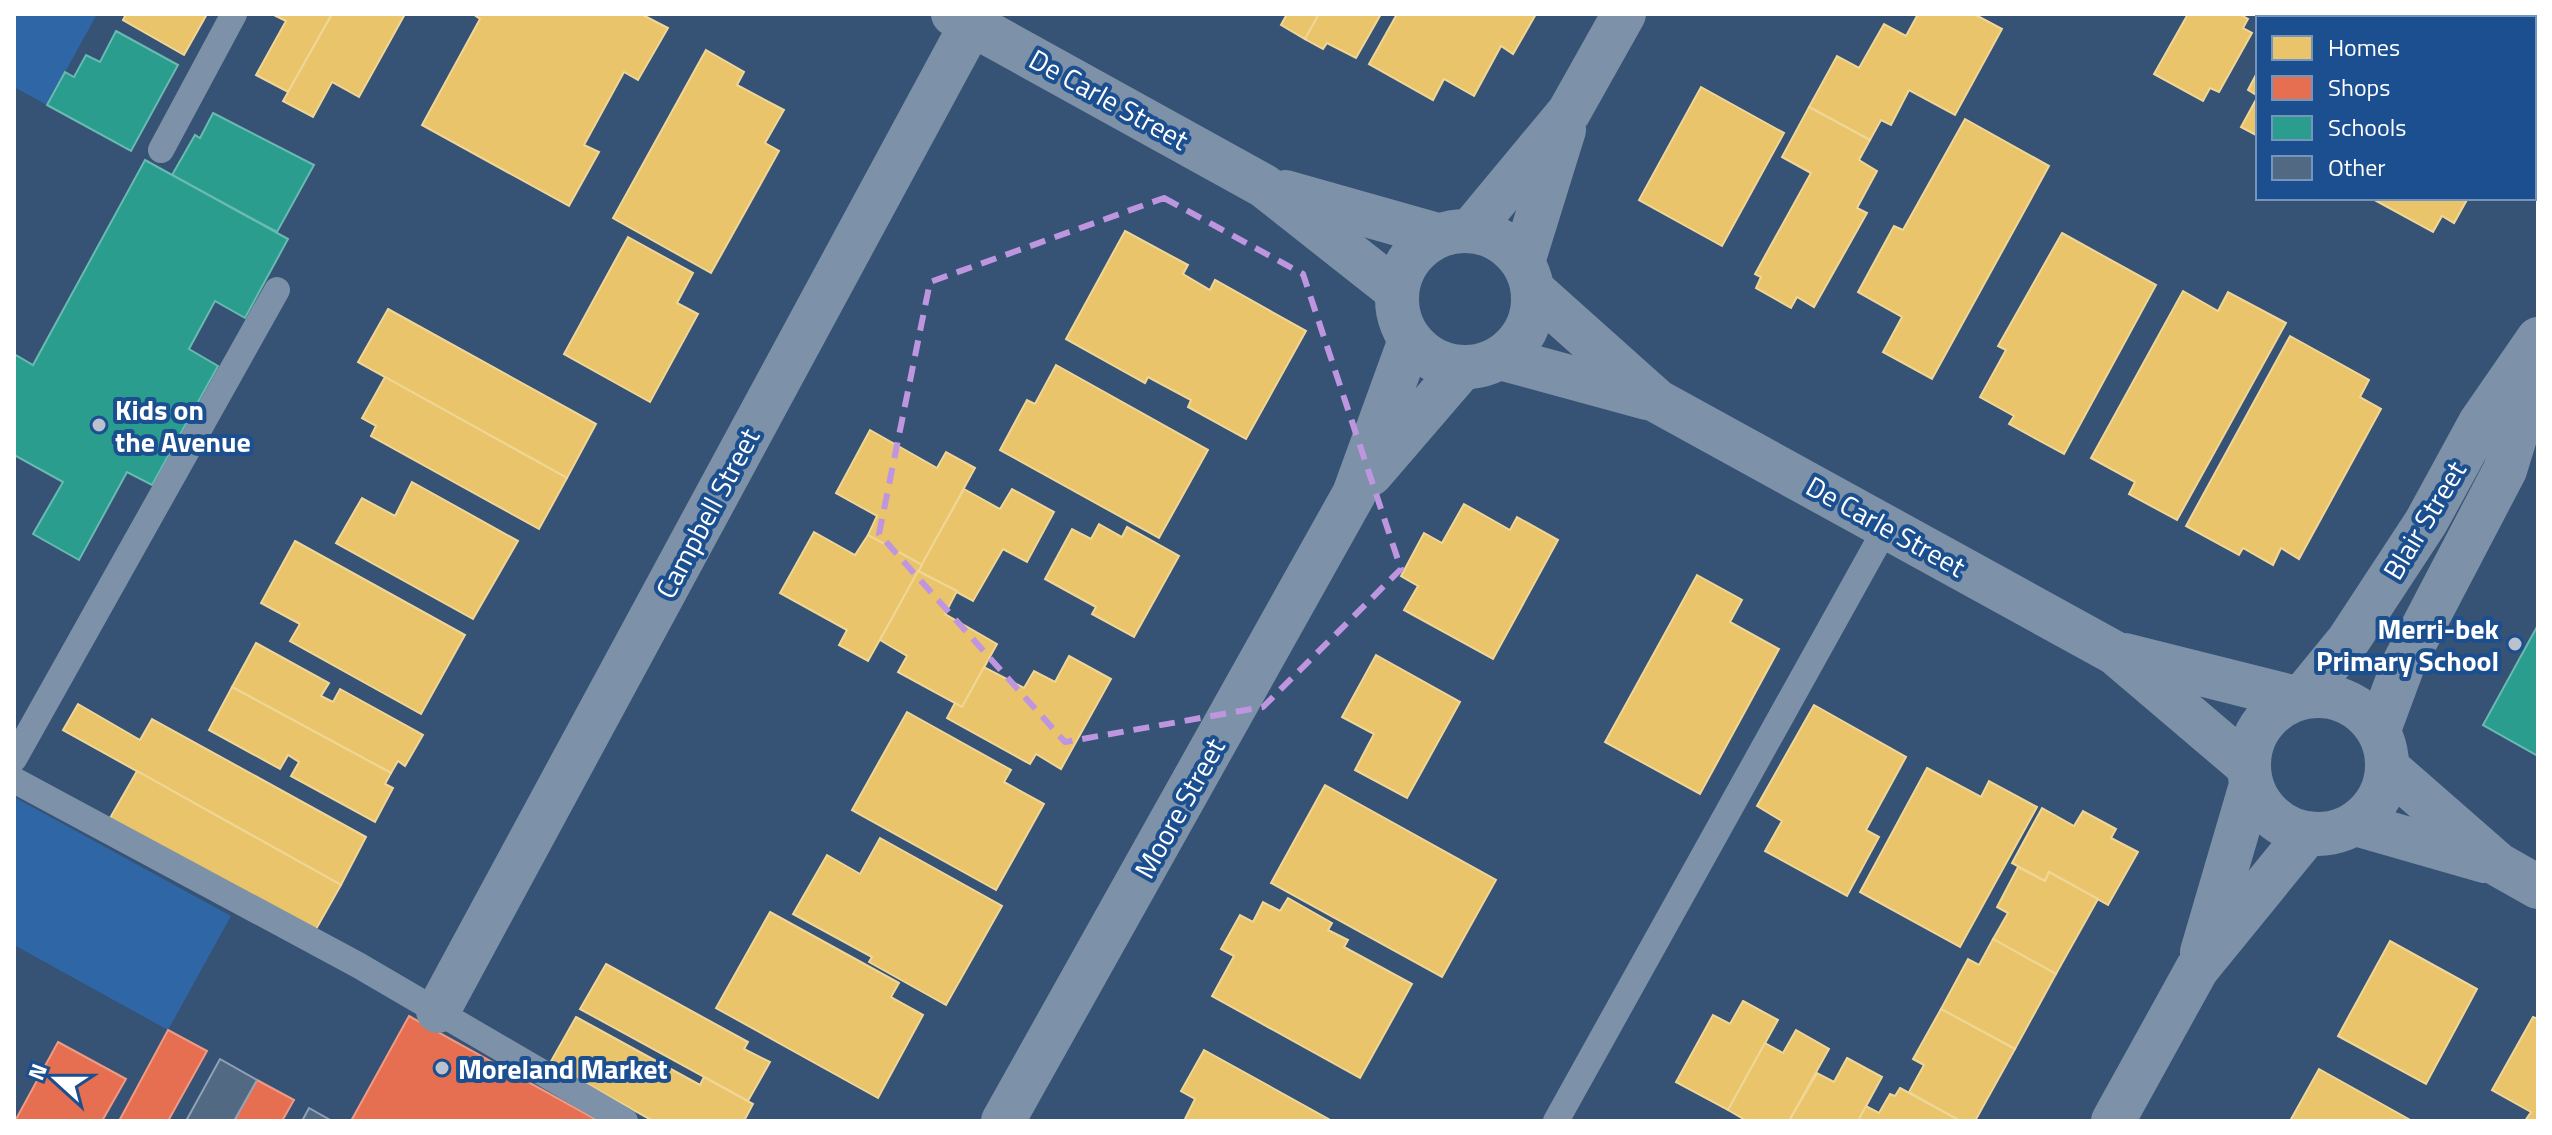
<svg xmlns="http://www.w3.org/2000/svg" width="2552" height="1135" viewBox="0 0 2552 1135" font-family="'Titillium Web',sans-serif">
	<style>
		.green { fill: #2f66a5 }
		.homes { fill: #e9c46a; stroke: #f0d697; stroke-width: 2 }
		.shops { fill: #e76f51; stroke: #ee9a85; stroke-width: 2 }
		.schools { fill: #2a9d8f; stroke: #6abab1; stroke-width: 2 }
		.building { fill: #526984; stroke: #92a2b6; stroke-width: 2 }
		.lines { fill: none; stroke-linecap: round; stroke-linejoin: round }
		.service { stroke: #7d92a8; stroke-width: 26 }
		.minor { stroke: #7d92a8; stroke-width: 44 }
		.marked { fill: none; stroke: #bd96df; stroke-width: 6; stroke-dasharray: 16 10; stroke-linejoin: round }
		.poi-dot { fill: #b9c2ce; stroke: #1b4f8f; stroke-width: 3 }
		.labels { text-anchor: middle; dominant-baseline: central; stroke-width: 8; stroke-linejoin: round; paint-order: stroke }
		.street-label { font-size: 28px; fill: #fff; stroke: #1b4f8f }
		.poi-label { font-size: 28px; font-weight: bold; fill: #fff; stroke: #1b4f8f; text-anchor: start }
	</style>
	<rect width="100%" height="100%" fill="#365274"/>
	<!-- green -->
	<g class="green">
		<path d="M14,14h83l-50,91 -33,-18z"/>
		<path d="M14,797l217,119 -63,114 -154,-85z"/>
	</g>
	<!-- homes -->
	<g class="homes">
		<path d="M126,14h81l-23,41 -61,-35z"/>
		<path d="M272,14h60l-44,78 -32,-17 30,-54z"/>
		<path d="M332,14h73l-46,83 -27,-15 -19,35 -30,-16z"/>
		<path d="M473,14h168l27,14 -30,52 -14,-8 -40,73 15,7 -30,54 -147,-81 58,-106z"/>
		<path d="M1287,14h32l-14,25 -24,-14z"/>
		<path d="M1319,14h62l-25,44 -29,-15 -4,6 -18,-10z"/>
		<path d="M1397,14h139l-23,40 -12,-8 -27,50 -30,-17 -11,21 -64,-36z"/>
		<path d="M1918,14h56l28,15 -47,86 -46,-25 -18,35 -10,-5 -11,20 -61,-33 28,-51 22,12 25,-44 22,12z"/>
		<path d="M2188,14h51l9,5 -5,9 9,5 -33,59 -9,-4 -7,13 -49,-27z"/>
		<path d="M2293,14h203l7,4h-212z"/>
		<path d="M706,50l38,22 -7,13 47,25 -19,33 14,8 -68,122 -98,-55z"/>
		<path d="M2258,71v25l-10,-6z"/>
		<path d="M1701,87l83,46 -62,113 -83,-46z"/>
		<path d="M2258,96v40l-17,-9z"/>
		<path d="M1809,107l61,33 -11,20 18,11 -20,37 10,5 -53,94 -17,-10 -6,11 -35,-20 5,-11 -6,-3 56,-101 -29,-16z"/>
		<path d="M1965,119l84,47 -117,213 -49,-27 19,-35 -44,-25 36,-66 9,4z"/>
		<path d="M2371,198h97l-14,25 -12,-7 -9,16z"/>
		<path d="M1125,231l63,34 -5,9 27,16 5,-10 91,51 -60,108 -58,-32 3,-7 -43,-23 -3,6 -79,-44z"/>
		<path d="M2062,233l94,52 -92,169 -55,-30 5,-8 -34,-19 26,-47 -8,-4z"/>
		<path d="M628,237l65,36 -16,30 21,11 -48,88 -86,-48z"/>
		<path d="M2183,291l35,20 10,-19 58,31 -109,197 -48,-26 6,-12 -44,-24z"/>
		<path d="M388,309l208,115 -29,54 -209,-116z"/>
		<path d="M2290,336l79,44 -9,17 21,12 -82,150 -18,-11 -8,17 -30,-17 -4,7 -53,-29z"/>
		<path d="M1056,365l152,85 -49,88 -159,-88 27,-50 8,4z"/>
		<path d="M385,377l182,101 -28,51 -168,-93 5,-10 -14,-8z"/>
		<path d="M870,430l67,38 9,-16 29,16 -53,97 -54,-30 9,-19 -41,-23z"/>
		<path d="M412,482l106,59 -45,78 -137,-76 26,-45 33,18z"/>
		<path d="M964,489l36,20 12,-20 42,23 -27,50 -24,-13 -30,52 -55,-30z"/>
		<path d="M1464,504l46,26 7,-13 41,23 -65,119 -89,-49 14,-24 -17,-10 23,-43 18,10z"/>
		<path d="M1099,524l23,13 5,-10 52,29 -45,81 -42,-23 4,-7 -51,-28 27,-50 19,10z"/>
		<path d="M814,532l41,23 13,-20 54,30 -54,96 -29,-16 8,-15 -67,-37z"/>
		<path d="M295,541l170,94 -44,79 -131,-73 10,-17 -39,-21z"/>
		<path d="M918,571l39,20 -12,23 52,30 -35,63 -64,-35 9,-16 -27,-16z"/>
		<path d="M1697,575l45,25 -12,22 49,27 -79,145 -95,-52z"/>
		<path d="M256,643l73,40 -8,13 12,6 7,-13 83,46 -18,31 -7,-5 -7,12 -159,-86z"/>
		<path d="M1376,655l84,47 -53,96 -52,-28 19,-36 -32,-17z"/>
		<path d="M1069,656l42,23 -50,90 -25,-15 -6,10 -83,-46 8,-15 7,4 22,-40 40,21 10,-17 21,11z"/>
		<path d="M232,687l159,86 -6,11 8,4 -18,34 -84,-46 8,-14 -11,-7 -8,14 -71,-39z"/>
		<path d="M78,704l62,36 12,-21 214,118 -25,48 -278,-155z"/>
		<path d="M1814,705l92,52 -40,73 13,7 -32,59 -82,-45 17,-30 -25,-15z"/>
		<path d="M907,712l104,58 -7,12 40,22 -48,86 -144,-80z"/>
		<path d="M1927,768l54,29 8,-16 48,26 -77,140 -100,-55z"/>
		<path d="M137,771l204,114 -26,46 -205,-113z"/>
		<path d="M1325,785l171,95 -54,97 -171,-94z"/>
		<path d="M2042,808l32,18 9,-15 33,18 -5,9 27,14 -30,53 -59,-33 -4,9 -33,-18z"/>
		<path d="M880,838l122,68 -56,99 -77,-43 3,-5 -79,-43 34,-59 33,19z"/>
		<path d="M2018,867l27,14 4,-9 49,27 -42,75 -63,-35 15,-26 -11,-6z"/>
		<path d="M1288,898l44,25 -4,7 20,10 -4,7 68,37 -52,94 -148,-82 22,-40 -13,-7 19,-34 13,7 10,-20 17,9z"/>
		<path d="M770,912l129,71 -8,14 32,18 -45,83 -162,-90z"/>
		<path d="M1993,939l63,35 -41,75 -74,-40 27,-50 11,6z"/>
		<path d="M2390,941l87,48 -51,95 -88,-48z"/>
		<path d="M606,964l142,78 -4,7 26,13 -22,39 -168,-92z"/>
		<path d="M1743,1001l35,19 -50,90 -52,-28 37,-67 17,9z"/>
		<path d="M1941,1009l74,40 -40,72h-15l-51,-29 15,-27 -11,-6z"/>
		<path d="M576,1017l124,68 4,-8 49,27 -9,17h-91l-103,-58z"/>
		<path d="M2533,1017l5,2v102h-13l6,-9 -39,-22z"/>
		<path d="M1796,1030l33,19 -40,72h-42l-19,-11 37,-67 18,10z"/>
		<path d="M1204,1050l128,71h-148l11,-22 -14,-8z"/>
		<path d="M1847,1058l35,19 -24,44h-69l28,-48 17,9z"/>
		<path d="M2319,1069l93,52h-122z"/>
		<path d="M1900,1088l57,31 -1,2h-98l8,-15 13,7 11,-19 5,2z"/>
	</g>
	<!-- shops -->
	<g class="shops">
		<path d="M409,1016l188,104 -246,1z"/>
		<path d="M168,1030l39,21 -39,70h-49z"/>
		<path d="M58,1042l68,37 -24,42h-87z"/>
		<path d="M257,1080l37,20 -12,21h-48z"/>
	</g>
	<!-- schools -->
	<g class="schools">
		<path d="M116,31l62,34 -47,86 -84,-46 18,-33 9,5 12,-22 14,7z"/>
		<path d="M213,113l101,52 -37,67 -105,-57 23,-40 5,3z"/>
		<path d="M145,160l143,79 -43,79 -30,-17 -26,48 29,17 -66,119 -25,-13 -48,88 -46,-26 30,-52 -49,-27v-101l19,11z"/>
		<path d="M2538,625v131l-55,-31z"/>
	</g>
	<!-- building -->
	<g class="building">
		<path d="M220,1059l37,21 -23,41h-48z"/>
		<path d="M309,1108l23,13h-30z"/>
	</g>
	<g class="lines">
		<!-- service -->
		<g class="service">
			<path d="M161,150l73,-136"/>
			<path d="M14,759l263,-469"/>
			<path d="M14,780l344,185 267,156"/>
			<path d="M1556,1121l331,-595"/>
		</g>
		<!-- minor -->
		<g class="minor">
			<path d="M953,14l311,172 133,105"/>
			<path d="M1285,192l152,43"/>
			<path d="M1471,230l98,-118 55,-98"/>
			<circle cx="1465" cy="299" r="68"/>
			<path d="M1523,262l41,-132"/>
			<path d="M1534,291l123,110 458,252 134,114"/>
			<path d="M1500,358l147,40"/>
			<path d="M1371,474l92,-107"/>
			<path d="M2125,655l171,43"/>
			<circle cx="2318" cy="765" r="69"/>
			<path d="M2303,696l45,-55 78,-119 54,-99 58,-84"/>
			<path d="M2379,730l24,-65 102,-195 33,-107"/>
			<path d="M2388,768l111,97 39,22"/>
			<path d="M2356,824l129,37"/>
			<path d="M2202,952l49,-167"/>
			<path d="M438,1011l539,-997"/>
			<path d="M1003,1121l351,-627 56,-154"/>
			<path d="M2113,1121l84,-152 110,-135"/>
		</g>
	</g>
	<!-- marked area -->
	<path class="marked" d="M1164,198l139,76 98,295 -138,138 -198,35 -186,-208 51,-252z"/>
	<!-- markers -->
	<g class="poi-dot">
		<circle cx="99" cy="425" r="8"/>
		<circle cx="2515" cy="644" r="8"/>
		<circle cx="442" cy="1068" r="8"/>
	</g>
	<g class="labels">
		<!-- street labels -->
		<g class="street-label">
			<text transform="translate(1109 99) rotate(29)">De Carle Street</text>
			<text transform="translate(707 513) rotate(-62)">Campbell Street</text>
			<text transform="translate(2424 520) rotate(-59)">Blair Street</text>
			<text transform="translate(1886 526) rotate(29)">De Carle Street</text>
			<text transform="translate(1179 808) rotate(-61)">Moore Street</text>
		</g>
		<!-- poi labels -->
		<g class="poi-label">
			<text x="115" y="409">Kids on<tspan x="115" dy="32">the Avenue</tspan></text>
			<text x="2499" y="628" text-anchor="end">Merri-bek<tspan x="2499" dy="32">Primary School</tspan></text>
			<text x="458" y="1068">Moreland Market</text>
		</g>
	</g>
	<!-- border -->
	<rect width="2552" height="1135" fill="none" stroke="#ffffff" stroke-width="32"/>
	<!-- legend -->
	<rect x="2256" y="16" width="280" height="184" fill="#1b4f8f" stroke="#7695bc" stroke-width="2"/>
	<rect x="2272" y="36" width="40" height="24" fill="#e9c46a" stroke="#7695bc" stroke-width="2"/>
	<text x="2328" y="56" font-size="24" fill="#ffffff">Homes</text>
	<rect x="2272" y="76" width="40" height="24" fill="#e76f51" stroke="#7695bc" stroke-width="2"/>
	<text x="2328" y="96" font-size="24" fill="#ffffff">Shops</text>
	<rect x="2272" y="116" width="40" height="24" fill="#2a9d8f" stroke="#7695bc" stroke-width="2"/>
	<text x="2328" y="136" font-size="24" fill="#ffffff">Schools</text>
	<rect x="2272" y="156" width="40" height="24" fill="#526984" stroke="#7695bc" stroke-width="2"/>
	<text x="2328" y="176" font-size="24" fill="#ffffff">Other</text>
	<!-- north arrow -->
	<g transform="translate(56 1079) rotate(291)" stroke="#1b4f8f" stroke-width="6" paint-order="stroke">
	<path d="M0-6L14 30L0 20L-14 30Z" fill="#ffffff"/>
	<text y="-12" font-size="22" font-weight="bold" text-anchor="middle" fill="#ffffff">N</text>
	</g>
</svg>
